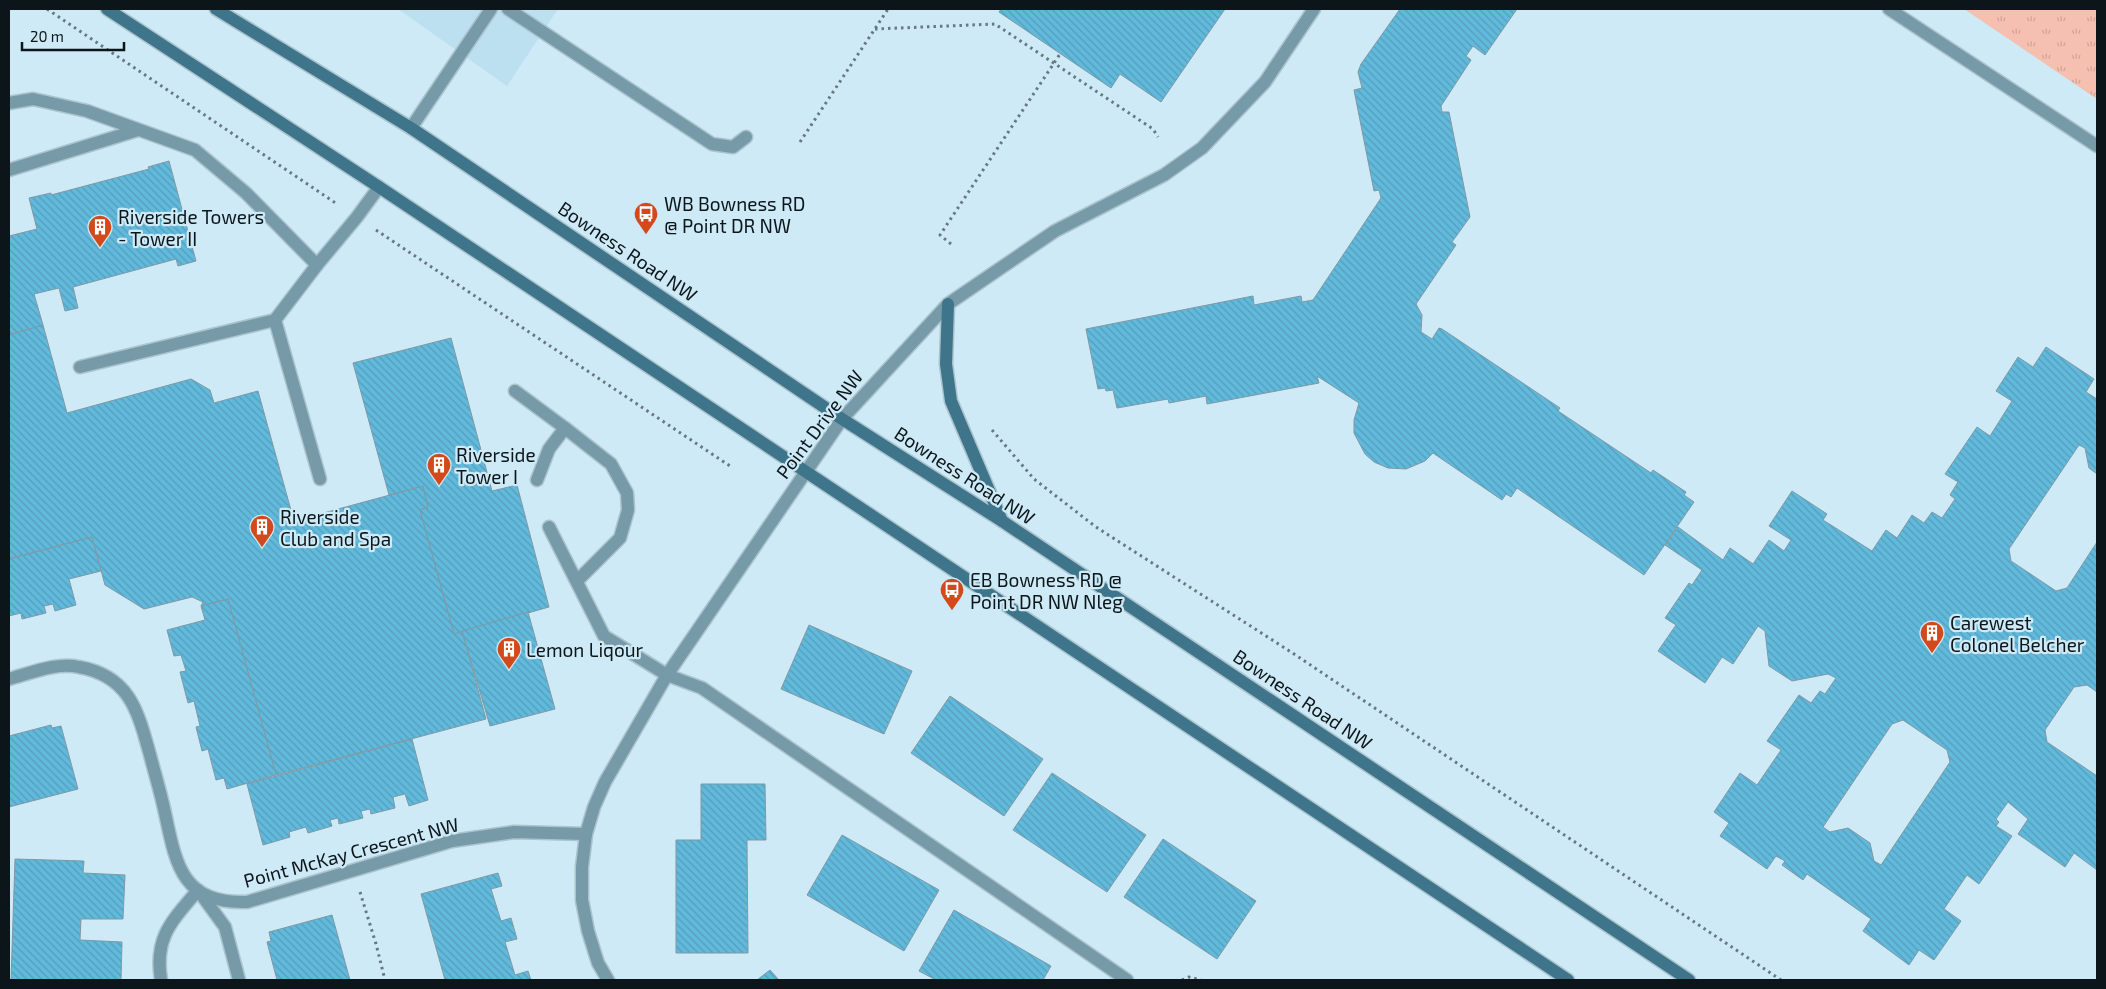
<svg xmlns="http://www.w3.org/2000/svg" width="2106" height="989" viewBox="0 0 2106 989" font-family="'Exo 2',sans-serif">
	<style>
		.built { fill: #bce0f0 }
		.grass { fill: url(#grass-tufts) }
		.building { fill: url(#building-back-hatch); stroke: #7f99a4; fill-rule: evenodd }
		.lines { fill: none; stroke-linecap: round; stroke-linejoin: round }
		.lane-casing { stroke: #abc4ce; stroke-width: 15 }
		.street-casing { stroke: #abc4ce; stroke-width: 15 }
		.secondary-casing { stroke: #abc4ce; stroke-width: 15 }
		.path { stroke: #667981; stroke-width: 3; stroke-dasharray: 2.5 4; stroke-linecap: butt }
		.lane { stroke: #779aa8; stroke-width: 12 }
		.street { stroke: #779aa8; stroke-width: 12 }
		.secondary { stroke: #3f758a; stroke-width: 12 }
		.labels { text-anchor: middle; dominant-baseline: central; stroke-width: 4.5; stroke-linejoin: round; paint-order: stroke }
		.poi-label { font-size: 19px; fill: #0b151a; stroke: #ceeaf6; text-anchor: start }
		.street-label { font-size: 19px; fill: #0b151a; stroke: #ceeaf6 }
	</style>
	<defs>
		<pattern id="grass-tufts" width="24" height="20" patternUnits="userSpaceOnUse" patternTransform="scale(1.25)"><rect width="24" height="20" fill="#f5c0b0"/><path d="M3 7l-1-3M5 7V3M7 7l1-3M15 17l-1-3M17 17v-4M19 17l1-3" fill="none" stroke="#d1a497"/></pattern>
		<pattern id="building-back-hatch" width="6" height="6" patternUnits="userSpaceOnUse" patternTransform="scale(1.25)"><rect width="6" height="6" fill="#61b9db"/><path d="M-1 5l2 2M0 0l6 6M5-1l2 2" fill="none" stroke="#539ebb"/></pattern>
	</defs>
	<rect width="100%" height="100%" fill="#ceeaf6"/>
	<!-- built -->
	<path class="built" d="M398,9h160l-51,77z"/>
	<!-- grass -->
	<path class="grass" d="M1964,9h133v90z"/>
	<!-- building -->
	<g class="building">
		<path d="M1001,9h224l-64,93 -41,-28 -9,14 -112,-76z"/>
		<path d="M1400,9h117l-32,46 -12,-9 -7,10 5,4 -30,46 1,6h7l21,105 -18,25 4,3 -40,59 6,11 -1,17 11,7 7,-11 3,1 118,79 -2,3 93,62 2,-3 33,22 -2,3 10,7 -50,73 -127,-87 -6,9 -5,-3 -4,6 -69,-47 -8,8 -19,8 -18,-1 -14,-6 -9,-8 -11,-21v-13l5,-17 -42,-27 2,7 -112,21 -1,-8 -37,7 -1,-4 -51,9 -4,-18 -7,1 -1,-3 -7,1 -12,-60 167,-33 1,9 47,-9 1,6 11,-2 68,-102 -2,-8 -5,1 -20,-101 8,-2 -4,-16 3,-8z"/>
		<path d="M169,161l27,100 -18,5 -2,-7 -103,28 5,21 -13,3 -6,-23 -25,6 9,31 -34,10v-99l28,-7 -8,-31 22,-5v2l98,-26 -1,-2z"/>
		<path d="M43,325l24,88 124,-34 19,11 4,13 44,-12 36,130 129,-35 5,21 -8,3 4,14 30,110 8,-3 24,88 -210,56 -48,-176 -27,7 2,-4 -11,-5 -48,12 -39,-24 -13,-48 -83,22v-224z"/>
		<path d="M451,338l41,153 25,-6 32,122 -95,27 -34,-124 8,-3 -5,-21 -34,9 -36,-132z"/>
		<path d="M2046,347l48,32 -8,13 11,7v75l-8,-6 -4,-20 -6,-3 -70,104 2,12 45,30 11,-3 30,-46v150l-10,-7 -13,2 -29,43 2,12 50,34v94l-23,-17 -9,14 -47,-33 10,-15 -20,-17 -12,17 3,3 -3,4 16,10 -33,48 -12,-9 -23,34 17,12 -27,39 -15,-10 -10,15 -46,-34 8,-12 -64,-45 -4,6 -21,-15 3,-4 -9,-5 -9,13 -47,-33 9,-13 -15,-11 26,-39 17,12 24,-35 -14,-9 32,-46 12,8 9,-12 5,3 11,-16 -8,-4 -36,7 -23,-15 -4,-35 -7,-5 -25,38 -11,-7 -17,26 -47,-32 18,-26 -11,-7 24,-35 3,2 10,-15 -37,-25 13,-18 45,33 7,-12 23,16 16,-24 15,11 7,-11 -22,-14 23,-35 35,23 -4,6 49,31 14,-21 11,8 15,-23 12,8 8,-11 10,6 13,-19 -5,-4 8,-13 -13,-8 32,-47 13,9 22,-35 -16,-10 22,-34 15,10zM1903,720l44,30 3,12 -69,103 -7,-4 -4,-18 -22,-15 -18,4 -7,-5 69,-103z"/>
		<path d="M92,537l9,34 -32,8 7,26 -21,6 -2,-7 -9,2 2,7 -24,6 -1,-6 -12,3v-57z"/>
		<path d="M228,599l48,176 -49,14 -3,-11 -8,2 -8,-31 -6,2 -6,-24 4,-1 -6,-25 -6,2 -8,-31 6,-1 -5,-16 -7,1 -7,-26 38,-10 -4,-14z"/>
		<path d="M528,612l27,97 -65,17 -28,-95z"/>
		<path d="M809,625l103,46 -28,63 -103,-45z"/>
		<path d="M950,696l93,63 -39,57 -93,-63z"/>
		<path d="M51,725l1,3 9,-2 17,63 -69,18v-71z"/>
		<path d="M412,739l16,61 -19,6 -4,-12 -12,3 2,11 -24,6 -1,-5 -9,2 2,7 -24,6 -1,-6 -8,2 2,6 -24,7 -2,-6 -17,5 1,5 -27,8 -16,-61z"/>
		<path d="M1052,773l94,62 -39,57 -94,-62z"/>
		<path d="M701,784h64l1,56h-19l1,113h-72v-113h25z"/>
		<path d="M842,835l97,55 -35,61 -97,-56z"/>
		<path d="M1163,839l93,62 -39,58 -93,-62z"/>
		<path d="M15,859l69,2 -1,12 42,2 -2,44h-42l-1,21 42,2 -1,38h-110z"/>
		<path d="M498,873l4,13 -11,3 10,32 10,-3 6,21 -12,3 10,33 13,-4 3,9h-86l-24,-86z"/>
		<path d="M954,910l97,56 -8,14h-107l-17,-9z"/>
		<path d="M332,915l18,65h-73l-10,-38 4,-1 -2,-9z"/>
		<path d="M770,970l9,10h-22z"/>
	</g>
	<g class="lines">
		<defs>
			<g id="lane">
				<path d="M508,9l204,135 21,3 13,-10"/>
				<path d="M9,170l129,-40"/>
				<path d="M275,320l45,159"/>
				<path d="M80,367l195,-47 42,-55"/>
				<path d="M515,391l50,37 -16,21 -12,31"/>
				<path d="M565,428l46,36 16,29 1,17 -8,28 -43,43"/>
				<path d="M549,527l55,109 63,39 35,13 425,292"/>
			</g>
			<g id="street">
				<path d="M1889,9l208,137"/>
				<path d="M9,103l24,-4 54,12 108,39 51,43 71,72 40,-48 22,-30"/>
				<path d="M411,128l80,-119"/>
				<path d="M9,679c22,-6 47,-17 70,-12 51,9 59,45 71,88 5,19 11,39 15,58 11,52 17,91 82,89l205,-61 62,-9 72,2"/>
				<path d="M161,980c-7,-43 11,-59 37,-90l27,37 14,53"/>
				<path d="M608,980l-10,-17 -10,-32 -6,-31v-33l4,-33 8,-27 11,-25 62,-107 175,-256 106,-115 107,-73 109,-56 38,-27 63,-66 49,-73"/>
			</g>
			<g id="secondary">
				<path d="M107,9l272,178 1189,793"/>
				<path d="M216,9l195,119 431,291 160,102 687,459"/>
				<path d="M948,304l-2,60 5,37 51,120"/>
			</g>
		</defs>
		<!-- lane casing -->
		<use href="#lane" class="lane-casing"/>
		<!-- street casing -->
		<use href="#street" class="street-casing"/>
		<!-- secondary casing -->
		<use href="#secondary" class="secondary-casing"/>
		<!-- path -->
		<g class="path">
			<path d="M47,9l290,195"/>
			<path d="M875,29l120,-5 158,105 5,8"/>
			<path d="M800,142l88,-133"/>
			<path d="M376,230l357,238"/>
			<path d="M951,244l-11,-9 120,-181"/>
			<path d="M992,430l42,49 62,48 195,125 490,328"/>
			<path d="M360,892l16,52 9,36"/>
			<path d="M1182,980l7,-3 12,3"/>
		</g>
		<!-- lane -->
		<use href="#lane" class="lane"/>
		<!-- street -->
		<use href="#street" class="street"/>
		<!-- secondary -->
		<use href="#secondary" class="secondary"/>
	</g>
	<!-- icons -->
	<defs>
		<symbol id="bus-pin" viewBox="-11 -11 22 30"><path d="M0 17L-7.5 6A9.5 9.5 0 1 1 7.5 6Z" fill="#d24a1b" stroke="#ceeaf6"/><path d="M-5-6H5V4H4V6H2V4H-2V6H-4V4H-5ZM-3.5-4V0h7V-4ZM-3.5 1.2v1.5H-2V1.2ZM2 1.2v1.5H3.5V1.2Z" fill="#fff"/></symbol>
		<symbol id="building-pin" viewBox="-11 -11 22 30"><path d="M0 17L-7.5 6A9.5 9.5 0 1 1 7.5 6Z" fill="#d24a1b" stroke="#ceeaf6"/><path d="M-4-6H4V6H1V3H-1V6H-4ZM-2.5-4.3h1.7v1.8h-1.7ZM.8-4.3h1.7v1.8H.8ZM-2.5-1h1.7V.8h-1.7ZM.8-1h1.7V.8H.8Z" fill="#fff"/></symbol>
	</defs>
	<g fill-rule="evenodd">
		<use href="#bus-pin" x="632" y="200" width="28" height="38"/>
		<use href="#building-pin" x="86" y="213" width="28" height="38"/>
		<use href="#building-pin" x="425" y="451" width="28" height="38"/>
		<use href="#building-pin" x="248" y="513" width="28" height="38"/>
		<use href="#bus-pin" x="938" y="576" width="28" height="38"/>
		<use href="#building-pin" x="1918" y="619" width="28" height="38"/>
		<use href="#building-pin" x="495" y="635" width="28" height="38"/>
	</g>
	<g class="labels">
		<!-- poi labels -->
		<g class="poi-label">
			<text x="664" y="203">WB Bowness RD<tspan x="664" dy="22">@ Point DR NW</tspan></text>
			<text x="118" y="216">Riverside Towers<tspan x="118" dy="22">- Tower II</tspan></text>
			<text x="456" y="454">Riverside<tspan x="456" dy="22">Tower I</tspan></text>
			<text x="280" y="516">Riverside<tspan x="280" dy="22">Club and Spa</tspan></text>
			<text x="970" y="579">EB Bowness RD @<tspan x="970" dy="22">Point DR NW Nleg</tspan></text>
			<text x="1950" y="622">Carewest<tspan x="1950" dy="22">Colonel Belcher</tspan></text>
			<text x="526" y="649">Lemon Liqour</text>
		</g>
		<!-- street labels -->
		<g class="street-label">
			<text transform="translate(628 251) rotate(34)">Bowness Road NW</text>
			<text transform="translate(819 424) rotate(-53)">Point Drive NW</text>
			<text transform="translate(965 475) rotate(33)">Bowness Road NW</text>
			<text transform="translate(1303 699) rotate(34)">Bowness Road NW</text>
			<text transform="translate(351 852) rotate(-15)">Point McKay Crescent NW</text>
		</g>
	</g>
	<!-- border -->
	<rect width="2106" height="989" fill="none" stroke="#0b151a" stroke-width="20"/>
	<!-- scale -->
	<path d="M22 42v8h102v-8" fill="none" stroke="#0b151a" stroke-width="2.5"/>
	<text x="30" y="42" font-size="15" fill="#0b151a" stroke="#ceeaf6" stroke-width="4" paint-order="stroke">20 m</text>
</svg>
